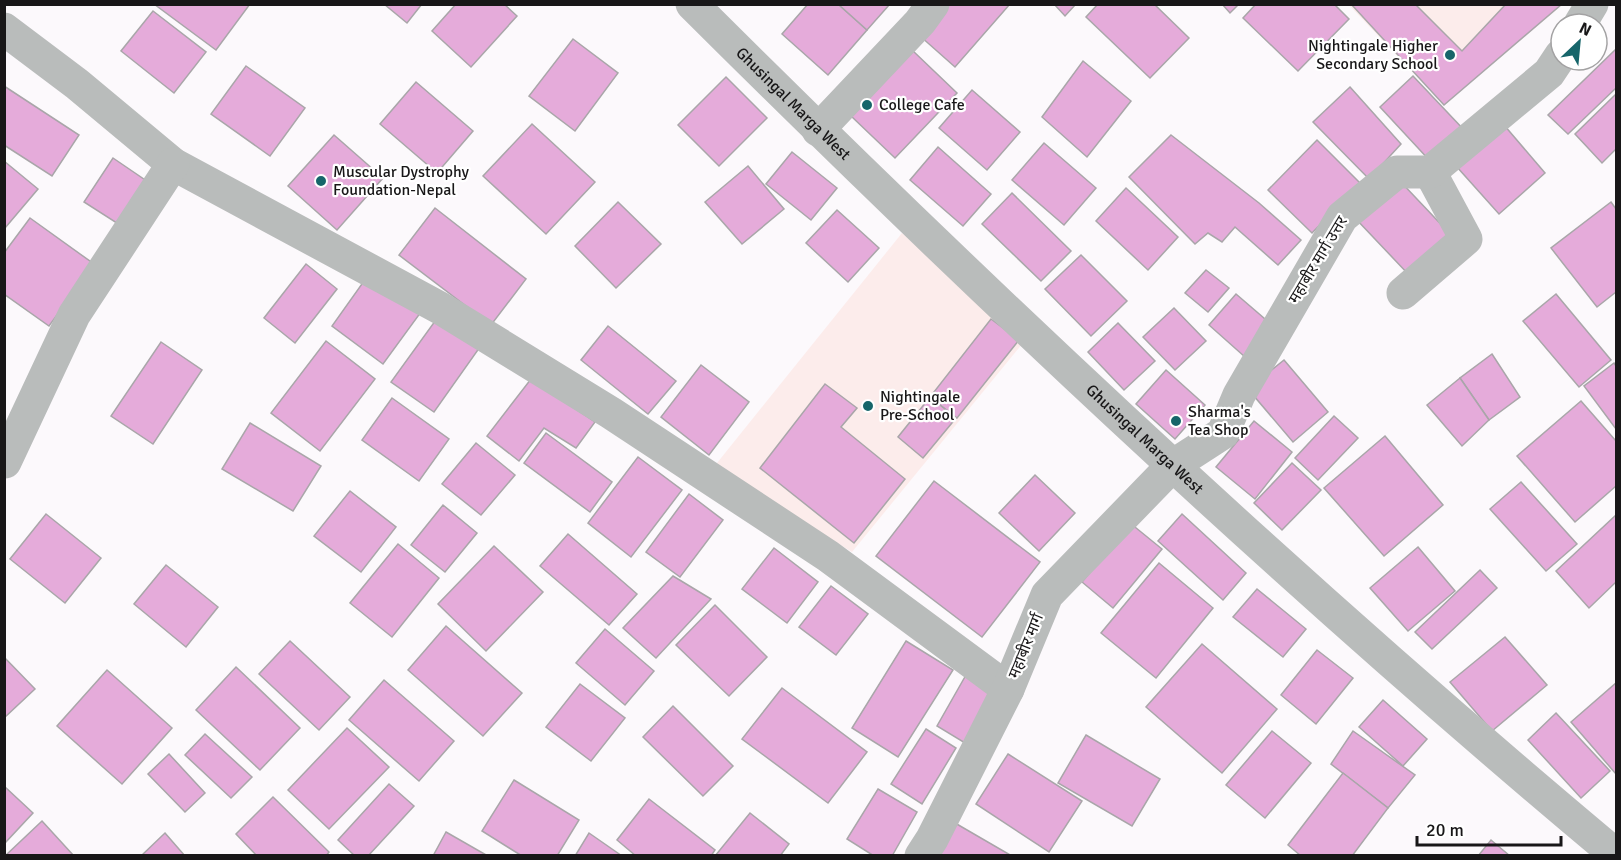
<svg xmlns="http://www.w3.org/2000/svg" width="1621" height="860" viewBox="0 0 1621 860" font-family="Signika,'Noto Sans Devanagari',sans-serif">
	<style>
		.education { fill: #fceceb }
		.building { fill: #e5abda; stroke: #a9a6a9; stroke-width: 1.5 }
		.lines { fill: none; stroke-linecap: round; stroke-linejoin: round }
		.minor { stroke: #b9bcbb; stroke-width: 33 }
		.poi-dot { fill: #16656a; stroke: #fff; stroke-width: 2 }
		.labels { text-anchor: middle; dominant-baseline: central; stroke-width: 4.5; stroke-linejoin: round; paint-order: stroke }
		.poi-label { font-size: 16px; fill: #181718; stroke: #fff; text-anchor: start }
		.street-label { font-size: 16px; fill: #181718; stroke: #fff }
	</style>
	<rect width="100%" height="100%" fill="#fcf9fc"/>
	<!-- education -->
	<g class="education">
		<path d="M1349,5h213l-118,100z"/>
		<path d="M902,233l121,110 -171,209 -139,-84z"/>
	</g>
	<!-- building -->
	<g class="building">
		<path d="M154,4h96l-34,46z"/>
		<path d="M384,4h38l-15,19z"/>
		<path d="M456,4h48l13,12 -46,51 -39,-36z"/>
		<path d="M808,4h30l29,26 -39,45 -46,-41z"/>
		<path d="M838,4h52l-23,26z"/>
		<path d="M947,4h63l-55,63 -35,-31z"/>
		<path d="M1054,4h22l-11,12z"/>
		<path d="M1098,4h56l35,34 -39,40 -64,-61z"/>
		<path d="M1222,4h17l-9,9z"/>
		<path d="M1256,4h78l15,15 -51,52 -55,-53z"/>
		<path d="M1351,4h64l47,47 44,-47h56l-118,101z"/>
		<path d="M153,11l53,41 -32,41 -53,-42z"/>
		<path d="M573,39l45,34 -43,58 -46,-35z"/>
		<path d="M1616,49v39l-48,46 -20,-19z"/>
		<path d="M912,50l45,43 -62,65 -44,-42z"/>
		<path d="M1083,61l48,40 -44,56 -45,-40z"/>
		<path d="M246,66l59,42 -35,48 -59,-42z"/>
		<path d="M1413,76l52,55 -34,31 -51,-55z"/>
		<path d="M726,77l41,41 -48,48 -41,-41z"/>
		<path d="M416,82l57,49 -36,42 -57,-49z"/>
		<path d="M4,86l75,49 -27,41 -48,-31z"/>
		<path d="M1350,87l51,57 -32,35 -56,-57z"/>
		<path d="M972,90l48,42 -33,38 -48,-42z"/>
		<path d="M1616,94v55l-14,14 -27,-29z"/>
		<path d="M532,124l63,58 -49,52 -63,-58z"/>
		<path d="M1504,125l41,48 -46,41 -42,-47z"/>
		<path d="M334,135l49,43 -46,52 -49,-44z"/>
		<path d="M1171,135l88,68 42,37 -23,25 -43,-38 -13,15 -14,-9 -13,11 -66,-67z"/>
		<path d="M1317,140l43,43 -48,50 -44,-43z"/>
		<path d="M1044,143l52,45 -32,37 -52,-45z"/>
		<path d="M938,147l53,47 -28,32 -53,-46z"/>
		<path d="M792,152l45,36 -26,32 -45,-36z"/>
		<path d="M113,158l38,26 -28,43 -39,-25z"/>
		<path d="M4,161l34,28 -33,39h-1z"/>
		<path d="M748,166l36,43 -42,35 -37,-42z"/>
		<path d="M1398,179l54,57 -42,40 -54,-57z"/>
		<path d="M1126,188l52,49 -30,33 -52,-49z"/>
		<path d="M1012,193l59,58 -30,30 -59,-57z"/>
		<path d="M618,202l43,42 -45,44 -41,-42z"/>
		<path d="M1611,202l5,7v83l-19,15 -46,-59z"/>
		<path d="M435,208l91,71 -35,46 -92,-70z"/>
		<path d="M837,210l42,38 -31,34 -42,-39z"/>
		<path d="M30,218l64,46 -45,62 -45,-32v-41z"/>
		<path d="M1081,255l46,46 -36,35 -46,-47z"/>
		<path d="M306,264l31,25 -42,54 -31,-25z"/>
		<path d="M1206,270l23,18 -21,24 -23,-19z"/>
		<path d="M369,274l52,38 -38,52 -51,-38z"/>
		<path d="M1236,294l36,31 -27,32 -36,-32z"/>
		<path d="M1556,294l55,66 -32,27 -56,-66z"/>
		<path d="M1174,308l32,33 -31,29 -32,-33z"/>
		<path d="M438,317l42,30 -46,65 -43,-30z"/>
		<path d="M991,319l28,21 -62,78 -27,-21z"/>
		<path d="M1118,323l37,38 -31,29 -36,-38z"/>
		<path d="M608,326l68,55 -28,33 -67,-54z"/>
		<path d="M326,341l49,38 -55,72 -49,-38z"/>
		<path d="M161,342l41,28 -49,74 -42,-28z"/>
		<path d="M1492,354l28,43 -31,23 -29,-42z"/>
		<path d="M1284,360l44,52 -35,30 -45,-53z"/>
		<path d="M1614,363l2,3v63l-32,-43z"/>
		<path d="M701,365l48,37 -40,53 -48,-38z"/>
		<path d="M1166,370l39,35 -30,34 -39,-35z"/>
		<path d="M1460,378l29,42 -27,26 -35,-41z"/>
		<path d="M531,379l64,43 -19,26 -32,-20 -25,33 -32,-25z"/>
		<path d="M825,384l32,24 -16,19 64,52 -51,64 -94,-75z"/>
		<path d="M930,397l26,21 -33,40 -25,-21z"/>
		<path d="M392,398l57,41 -30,42 -57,-41z"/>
		<path d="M1581,401l35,40v45l-41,36 -58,-66z"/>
		<path d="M1334,416l24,22 -40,42 -23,-22z"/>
		<path d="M1254,421l38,31 -37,47 -39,-32z"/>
		<path d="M250,423l71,43 -28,45 -71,-42z"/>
		<path d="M546,433l66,49 -22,30 -66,-49z"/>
		<path d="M1385,436l58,69 -59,51 -60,-68z"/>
		<path d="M476,443l39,32 -34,40 -39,-31z"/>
		<path d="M638,457l44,33 -51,67 -43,-34z"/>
		<path d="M1292,463l29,27 -39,40 -28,-27z"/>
		<path d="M1035,475l40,38 -36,38 -40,-38z"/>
		<path d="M934,481l106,81 -58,75 -106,-81z"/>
		<path d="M1521,482l56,62 -31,27 -56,-62z"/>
		<path d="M350,491l46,36 -35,45 -47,-36z"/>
		<path d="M689,494l34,26 -43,57 -34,-25z"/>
		<path d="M443,505l34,28 -32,39 -34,-27z"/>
		<path d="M46,514l55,44 -36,45 -55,-44z"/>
		<path d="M1182,514l64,59 -23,27 -65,-59z"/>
		<path d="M1616,515v67l-27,26 -33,-37z"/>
		<path d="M1130,523l32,26 -49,59 -31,-26z"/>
		<path d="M568,534l69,60 -28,31 -69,-59z"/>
		<path d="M398,544l41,34 -47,59 -42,-34z"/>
		<path d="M494,546l49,46 -57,59 -48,-47z"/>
		<path d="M1418,547l37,44 -47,40 -38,-43z"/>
		<path d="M774,548l44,34 -31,41 -45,-34z"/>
		<path d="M1159,563l54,45 -57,70 -55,-45z"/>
		<path d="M166,565l52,42 -32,40 -52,-43z"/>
		<path d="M1480,570l17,18 -65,61 -17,-17z"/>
		<path d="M673,576l38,23 -55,59 -33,-30z"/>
		<path d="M831,586l37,28 -32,41 -37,-28z"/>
		<path d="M1257,589l49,40 -23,28 -50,-40z"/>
		<path d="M715,605l52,52 -38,39 -53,-51z"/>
		<path d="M446,626l76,67 -39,43 -75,-66z"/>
		<path d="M605,629l49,42 -29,34 -49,-42z"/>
		<path d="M1505,637l42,48 -55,46 -42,-49z"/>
		<path d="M290,641l60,56 -31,33 -60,-56z"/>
		<path d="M906,641l47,29 -55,87 -46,-29z"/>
		<path d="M1202,644l75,65 -55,64 -76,-66z"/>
		<path d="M1317,650l36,28 -37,46 -35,-29z"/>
		<path d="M4,657l31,32 -31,29z"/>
		<path d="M236,667l64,61 -40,42 -64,-60z"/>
		<path d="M107,670l65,58 -50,56 -65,-58z"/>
		<path d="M966,675l28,16 -29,52 -28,-17z"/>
		<path d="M384,680l70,61 -35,40 -70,-61z"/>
		<path d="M1616,683v91l-45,-52z"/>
		<path d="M580,684l45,34 -34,43 -45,-34z"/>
		<path d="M782,688l85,64 -39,51 -86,-64z"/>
		<path d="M1383,700l44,39 -24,27 -44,-39z"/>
		<path d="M673,706l60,60 -30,30 -60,-59z"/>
		<path d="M1556,713l54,58 -29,27 -53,-58z"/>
		<path d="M347,728l42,39 -60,62 -41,-39z"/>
		<path d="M926,729l30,19 -34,56 -31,-20z"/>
		<path d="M1272,731l39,32 -46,55 -39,-33z"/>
		<path d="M1353,731l62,44 -27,33 -57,-44z"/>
		<path d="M205,734l47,43 -21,21 -46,-43z"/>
		<path d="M1086,735l74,44 -28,47 -74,-43z"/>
		<path d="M169,754l36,39 -20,19 -37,-38z"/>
		<path d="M1008,754l74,47 -33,51 -73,-48z"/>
		<path d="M1343,773l45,35 -36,48h-51l-13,-11z"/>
		<path d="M514,780l65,40 -22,36h-35l-40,-25z"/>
		<path d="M389,784l25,22 -46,50h-13l-17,-16z"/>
		<path d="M4,786l29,27 -29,31z"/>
		<path d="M878,789l39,23 -25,44h-18l-27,-17z"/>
		<path d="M273,797l56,55 -3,4h-69l-21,-22z"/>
		<path d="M649,799l66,51 -4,6h-75l-19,-16z"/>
		<path d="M750,813l39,31 -9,12h-65z"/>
		<path d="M42,821l32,35h-69z"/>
		<path d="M955,823l57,33h-75z"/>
		<path d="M446,832l42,24h-55z"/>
		<path d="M165,833l20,23h-44z"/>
		<path d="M589,833l33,23h-47z"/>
		<path d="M1491,840l19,16h-32z"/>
	</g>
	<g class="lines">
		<!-- minor -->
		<g class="minor">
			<path id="s1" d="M692,4c297,296 603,583 924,851"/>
			<path d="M1580,24l12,-20"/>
			<path d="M4,29l73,55 96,80 267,144 171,105 217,143 180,133"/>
			<path d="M818,130l102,-108 13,-18"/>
			<path d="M1403,293l63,-54 -36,-67"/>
			<path d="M5,462l69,-147 99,-151"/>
			<path d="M921,856l11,-17 76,-150 39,-94 125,-129 51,-33 16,-38 103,-178 55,-45h33l119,-99 12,-18"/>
		</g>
	</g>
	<!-- markers -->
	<g class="poi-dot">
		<circle cx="1450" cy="55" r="6"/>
		<circle cx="867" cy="105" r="6"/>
		<circle cx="321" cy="181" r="6"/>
		<circle cx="868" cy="406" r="6"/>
		<circle cx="1176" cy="421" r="6"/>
	</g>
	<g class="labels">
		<!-- poi labels -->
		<g class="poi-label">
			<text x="1438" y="46" text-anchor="end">Nightingale Higher<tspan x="1438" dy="18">Secondary School</tspan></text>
			<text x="879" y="105">College Cafe</text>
			<text x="333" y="172">Muscular Dystrophy<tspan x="333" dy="18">Foundation-Nepal</tspan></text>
			<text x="880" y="397">Nightingale<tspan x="880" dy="18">Pre-School</tspan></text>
			<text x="1188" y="412">Sharma's<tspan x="1188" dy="18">Tea Shop</tspan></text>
		</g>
		<!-- street labels -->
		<g class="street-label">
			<text stroke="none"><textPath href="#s1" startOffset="142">Ghusingal Marga West</textPath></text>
			<text transform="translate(1318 260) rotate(-59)">महाबीर मार्ग उत्तर</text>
			<text stroke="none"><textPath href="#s1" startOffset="628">Ghusingal Marga West</textPath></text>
			<text transform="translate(1026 646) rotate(-68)">महाबीर मार्ग</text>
		</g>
	</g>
	<!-- border -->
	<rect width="1621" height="860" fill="none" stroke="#181718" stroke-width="12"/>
	<!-- north arrow -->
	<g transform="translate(1579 42) rotate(26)"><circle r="28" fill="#ffffff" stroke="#a3a2a3" stroke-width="1.5"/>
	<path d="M0-4.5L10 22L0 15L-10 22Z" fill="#16656a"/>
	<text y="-9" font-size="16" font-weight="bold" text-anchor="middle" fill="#181718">N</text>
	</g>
	<!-- scale -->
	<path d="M1417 836v9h144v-9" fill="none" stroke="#181718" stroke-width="3"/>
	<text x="1426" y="836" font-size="18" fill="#181718" stroke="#ffffff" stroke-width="4.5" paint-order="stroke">20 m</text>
</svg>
